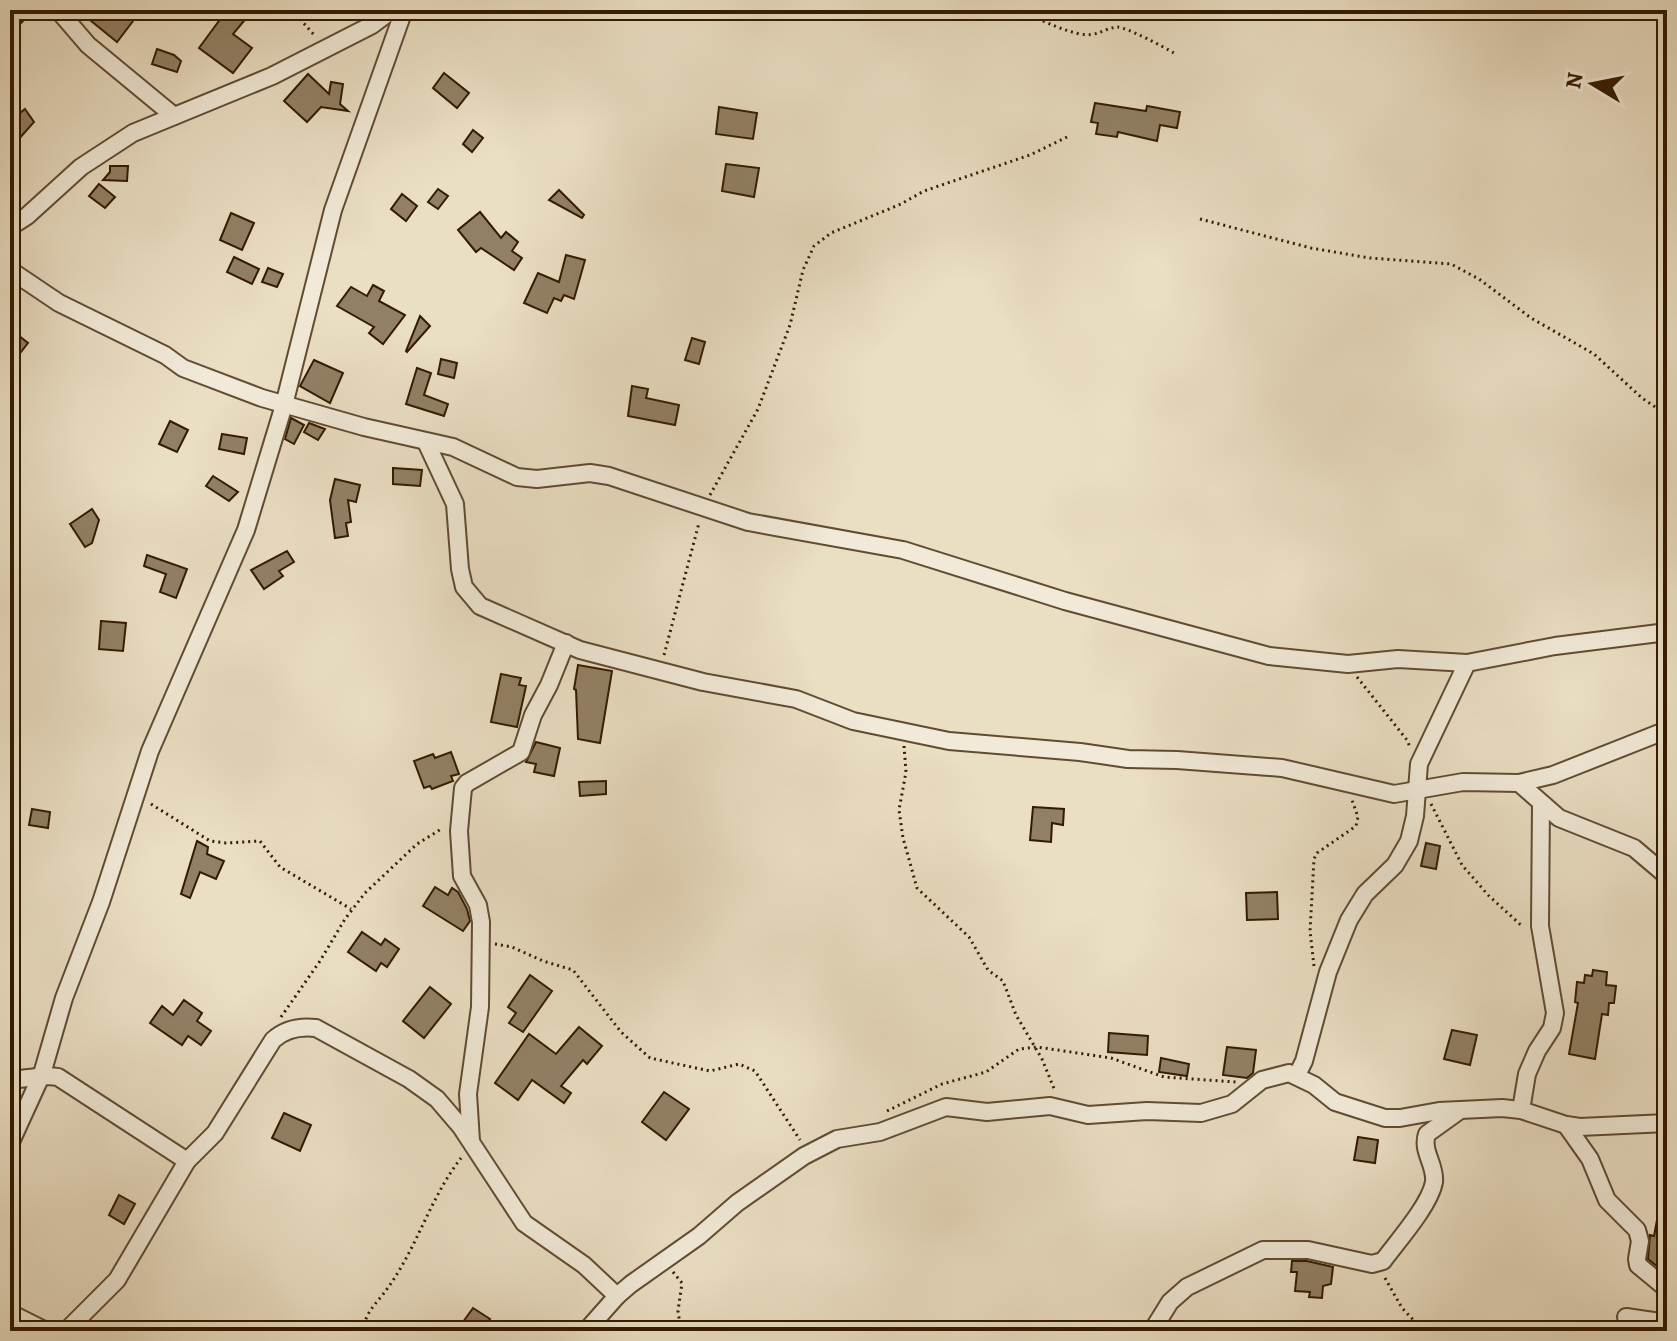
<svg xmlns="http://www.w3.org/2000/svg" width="1677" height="1341" viewBox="0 0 1677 1341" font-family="Alegreya,serif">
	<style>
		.building { fill: #928065; stroke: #331a00; stroke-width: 2 }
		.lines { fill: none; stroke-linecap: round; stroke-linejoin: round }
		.minor-casing { stroke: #614b31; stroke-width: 20 }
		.path { stroke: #331a00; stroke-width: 3; stroke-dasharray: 2 4; stroke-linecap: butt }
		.minor { stroke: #f1ead8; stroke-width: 16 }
	</style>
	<rect width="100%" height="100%" fill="#eadec3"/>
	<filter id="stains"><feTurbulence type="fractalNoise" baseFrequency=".0025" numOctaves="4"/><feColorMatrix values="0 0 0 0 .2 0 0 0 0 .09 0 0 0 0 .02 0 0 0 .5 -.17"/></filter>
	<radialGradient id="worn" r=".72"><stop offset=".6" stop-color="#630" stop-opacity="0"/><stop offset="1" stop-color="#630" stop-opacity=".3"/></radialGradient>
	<!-- building -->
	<g class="building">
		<path d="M10,10h24l-24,24z"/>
		<path d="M98,10h21l14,11 -16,21 -27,-22z"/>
		<path d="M227,10h26l-20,24 19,14 -19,25 -34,-25z"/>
		<path d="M157,49l17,6 7,6 -4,11 -25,-8z"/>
		<path d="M444,73l25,20 -12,15 -24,-20z"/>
		<path d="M308,74l21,20 2,-12 12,2 -3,20 8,7 -27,-4 -14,15 -23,-21z"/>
		<path d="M1095,103l51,8 1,-5 33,6 -3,16 -17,-3 -3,16 -39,-9 -1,5 -21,-3 2,-11 -7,-1z"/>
		<path d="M719,107l38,6 -4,26 -37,-5z"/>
		<path d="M25,109l9,13 -24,27v-25l5,-7z"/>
		<path d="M473,130l10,8 -11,14 -9,-8z"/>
		<path d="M726,164l33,4 -5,29 -32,-6z"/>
		<path d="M110,166h18l-1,15 -24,-1 7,-8z"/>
		<path d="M99,184l16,13 -10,11 -16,-12z"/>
		<path d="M438,189l10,7 -10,13 -10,-7z"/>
		<path d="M559,190l25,25 -2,3 -33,-18z"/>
		<path d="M402,194l15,12 -11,15 -15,-12z"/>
		<path d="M480,212l21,26 5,-6 12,10 -6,9 10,7 -8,12 -33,-22 -5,4 -18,-22z"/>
		<path d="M231,213l23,10 -12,27 -22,-10z"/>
		<path d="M566,255l19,5 -11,39 -10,-4 -3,6 -7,-3 -7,15 -23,-10 14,-30 21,9z"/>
		<path d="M234,257l25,12 -7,15 -25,-12z"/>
		<path d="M268,268l15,6 -6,13 -15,-5z"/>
		<path d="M373,285l11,6 -5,10 26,14 -22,29 -14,-11 5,-6 -37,-21 14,-19 16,9z"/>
		<path d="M420,316l10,10 -23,26 -1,-1z"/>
		<path d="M18,335l10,8 -18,23v-20z"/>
		<path d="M692,338l13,4 -6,22 -14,-4z"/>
		<path d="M441,359l16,4 -3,15 -16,-4z"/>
		<path d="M314,360l29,13 -13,30 -30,-17z"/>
		<path d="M417,368l14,5 -7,22 24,9 -4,12 -38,-12z"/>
		<path d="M632,386l16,3 -2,9 33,7 -4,20 -47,-9z"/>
		<path d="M291,418l13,7 -10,19 -9,-5z"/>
		<path d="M170,421l18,9 -11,22 -18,-8z"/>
		<path d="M309,423l16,6 -7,11 -14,-8z"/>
		<path d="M222,434l25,4 -3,16 -25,-5z"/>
		<path d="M393,468l29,2 -2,16 -27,-2z"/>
		<path d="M213,476l25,16 -9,9 -23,-15z"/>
		<path d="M335,479l25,6 -4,17 -8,-2 3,22 -5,1 2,13 -13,2 -5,-38z"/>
		<path d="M92,509l7,11 -7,23 -7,4 -15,-23z"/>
		<path d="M287,551l7,11 -15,9 4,5 -19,13 -13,-19z"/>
		<path d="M147,555l40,14 -11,29 -16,-6 6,-18 -22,-8z"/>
		<path d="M101,621l25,2 -3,28 -24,-2z"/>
		<path d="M578,665l34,6 -12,72 -22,-4 -2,-49 -2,-1z"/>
		<path d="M501,674l20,4 -2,7 7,1 -9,41 -26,-5z"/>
		<path d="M536,742l24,6 -6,28 -20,-4 2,-8 -10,-2z"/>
		<path d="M451,752l8,22 -8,2 2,5 -21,8 -2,-3 -6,2 -10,-27 19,-7 2,4z"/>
		<path d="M606,781v13l-26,2 -1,-14z"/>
		<path d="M1033,807l31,2 -1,16 -11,-2 -1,19 -21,-2z"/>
		<path d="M32,809l18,3 -2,16 -19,-3z"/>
		<path d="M197,841l11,6 -1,7 17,7 -8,18 -16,-7 -10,26 -9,-4z"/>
		<path d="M1426,843l14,3 -4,23 -15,-3z"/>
		<path d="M435,887l13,8 4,-7 6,4 9,17 3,12 -7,10 -40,-25z"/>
		<path d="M1277,892l1,27 -31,1 -1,-27z"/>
		<path d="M362,932l19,13 4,-6 14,10 -12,18 -6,-4 -5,8 -28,-19z"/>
		<path d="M1593,970l14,2 -1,13 10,1 -2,17h-5l-1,12 -6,-1 -7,45 -26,-5 9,-51 -3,-1 2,-20 7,1 1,-8 7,1z"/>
		<path d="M530,975l22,16 -29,41 -14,-9 7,-10 -8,-6z"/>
		<path d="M430,987l21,17 -27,34 -21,-17z"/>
		<path d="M184,1000l18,13 -5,8 14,10 -10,14 -13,-9 -6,9 -32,-22 12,-17 11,9z"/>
		<path d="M579,1027l23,19 -15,18 -4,-4 -22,26 10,7 -7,10 -32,-23 -14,20 -23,-17 34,-49 27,20z"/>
		<path d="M1452,1030l25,5 -7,30 -26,-6z"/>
		<path d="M1109,1033l39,3 -1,19 -39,-3z"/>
		<path d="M1227,1047l29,3 -3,23 -6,5 -24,-3z"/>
		<path d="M1161,1058l28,6 -2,12 -28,-4z"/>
		<path d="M664,1092l25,17 -23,31 -24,-18z"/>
		<path d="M284,1113l27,12 -11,26 -28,-13z"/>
		<path d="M1358,1137l20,3 -3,23 -21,-3z"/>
		<path d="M119,1195l16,9 -11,20 -15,-9z"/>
		<path d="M1661,1199l6,1v69l-9,-2 -10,-8 2,-24 4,1z"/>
		<path d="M1292,1261h15l26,6 -2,17 -8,2 -1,12 -13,-1 1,-5 -15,-1 2,-19h-6z"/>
		<path d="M473,1308l17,11 -8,12h-6l-13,-9z"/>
	</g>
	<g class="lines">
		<defs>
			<g id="minor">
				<path d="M58,10l30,35 86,71"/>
				<path d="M10,227l17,-11 54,-49 52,-34 139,-57 100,-51 20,-15"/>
				<path d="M10,270l49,33 106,52 18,13 79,30 102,29 89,20 64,30 20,2 53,-6 19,3 139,46 155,28 162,51 204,55 79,8 50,-5 69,4 88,-17 112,-14"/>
				<path d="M426,442l29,62 5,65 4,18 16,19 100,44 123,32 93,17 57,22 96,20 131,11 48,7 49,1 105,8 112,26 69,-12 56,1 34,-8 114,-45"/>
				<path d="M1519,783l40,35 75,30 33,28"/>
				<path d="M1297,1075l7,-14 24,-89 21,-52 16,-26 30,-29 14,-24 6,-25 4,-52 48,-101"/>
				<path d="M10,1079c17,1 31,-5 48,-2l129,84"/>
				<path d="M1521,1110l6,-36 10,-23 15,-23 3,-15 -15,-87 1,-123"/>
				<path d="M1566,1125l24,34 17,41 30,30 3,11 -3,18 1,6 29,24"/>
				<path d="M471,1141l-3,-47 12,-87 1,-85 -3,-17 -16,-29 -3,-45 4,-43 4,-5 54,-31 12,-37 16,-30 17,-42"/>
				<path d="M10,1144l32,-70 22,-76 37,-96 49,-151 96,-221 38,-125 49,-195 71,-200"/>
				<path d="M10,1313l36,18"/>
				<path d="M1626,1317l41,6"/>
				<path d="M66,1331l51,-51 70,-119 28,-28 58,-93c12,-11 26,-14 43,-12l93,51 28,20 24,28 63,96 60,42 33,31"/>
				<path d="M586,1331l31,-35 14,-12 68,-48 38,-33 67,-47 33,-17 43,-7 66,-25 41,5 63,-6 38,9 59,-4 54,2 31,-9 30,-24 27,-7 25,12 21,17 50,16h15l39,-7 63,-3 19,2 45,15 14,2 87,-4"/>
				<path d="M1152,1331l18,-29 17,-15 76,-37h45l64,14 11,-3c14,-19 47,-56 51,-79 2,-17 -13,-31 -7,-48l32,-23"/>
			</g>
		</defs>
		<!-- minor casing -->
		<use href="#minor" class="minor-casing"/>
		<!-- path -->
		<g class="path">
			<path d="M292,10l24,27"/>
			<path d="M1015,10c22,7 42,19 65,24 18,3 22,-5 37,-7 9,0 47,20 57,26"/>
			<path d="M1200,219l111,29 59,10 81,6 28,15 52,39 63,36 48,44 25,17"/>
			<path d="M710,495l48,-86 32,-84 13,-55 11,-24 17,-13 70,-29 23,-13 106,-36 37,-18"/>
			<path d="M664,655l35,-132"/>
			<path d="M1357,677l50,63 3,7"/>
			<path d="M904,746l2,26 -7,38 4,28 14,50 52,49 19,33 15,11 13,34 26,44 13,32"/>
			<path d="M151,804l59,37 16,2 34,-2 20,26 71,42"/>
			<path d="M1431,804l31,61 26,30 35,32"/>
			<path d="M495,944l17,3 31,14 30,9 48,62 29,26 60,13 29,-7 16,7 45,69"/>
			<path d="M1314,966l-4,-35 4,-72 3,-6 39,-27 2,-9 -6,-17"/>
			<path d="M281,1017l39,-56 25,-42 20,-26 52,-49 26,-16"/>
			<path d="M887,1111l55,-27 44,-12 33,-23 18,-2 74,11 53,19 72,5"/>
			<path d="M673,1272l9,11 -4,28 3,20"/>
			<path d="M1385,1278l17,30 22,23"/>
			<path d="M364,1331c-1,-17 14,-29 23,-42 30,-41 43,-91 74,-131"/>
		</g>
		<!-- minor -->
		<use href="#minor" class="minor"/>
	</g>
	<!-- margin -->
	<rect width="1677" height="1341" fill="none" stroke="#eadec3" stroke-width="40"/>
	<rect x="12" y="12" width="1653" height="1317" fill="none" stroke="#331a00" stroke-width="4"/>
	<rect x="20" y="20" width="1637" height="1301" fill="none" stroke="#331a00" stroke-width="2"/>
	<!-- north arrow -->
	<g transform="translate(1593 84) rotate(280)" stroke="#f1ead8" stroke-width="6" paint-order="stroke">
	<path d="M0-6L14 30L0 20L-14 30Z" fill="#331a00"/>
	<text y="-12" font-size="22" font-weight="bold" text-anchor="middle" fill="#331a00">N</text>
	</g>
	<rect width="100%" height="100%" filter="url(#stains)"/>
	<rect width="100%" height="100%" fill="url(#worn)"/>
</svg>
